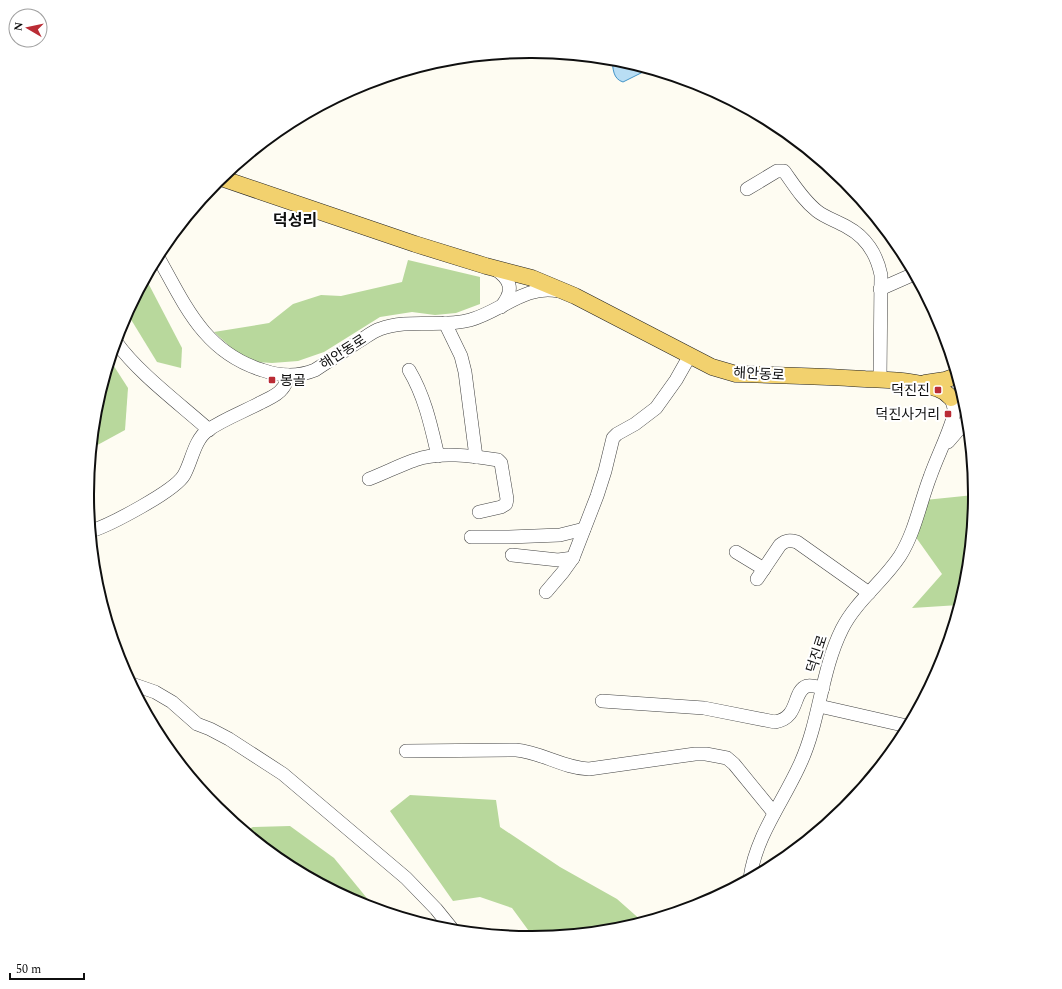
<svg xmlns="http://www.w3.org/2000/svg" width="1062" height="989" viewBox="0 0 1062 989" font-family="Spectral,'Noto Sans KR',serif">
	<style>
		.forest { fill: #b8d89c }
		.water { fill: #b9def4; stroke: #4394c8 }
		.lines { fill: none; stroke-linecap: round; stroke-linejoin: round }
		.minor-casing { stroke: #424242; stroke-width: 14 }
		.major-casing { stroke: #202020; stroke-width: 17 }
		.minor { stroke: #fff; stroke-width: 13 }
		.major { stroke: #f2d16e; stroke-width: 16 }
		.poi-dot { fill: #ba2c35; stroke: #fff; stroke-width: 1.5 }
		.labels { text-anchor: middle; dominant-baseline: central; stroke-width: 4; stroke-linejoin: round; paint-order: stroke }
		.street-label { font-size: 14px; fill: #0f0f0f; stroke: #fff }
		.poi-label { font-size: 14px; fill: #0f0f0f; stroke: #fff; text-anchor: end }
		.quarter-label { font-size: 16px; font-weight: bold; fill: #0f0f0f; stroke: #fff }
		.rim { fill: none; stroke: #0f0f0f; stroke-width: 2 }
	</style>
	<rect width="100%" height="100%" fill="#fefcf2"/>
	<!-- forest -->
	<g class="forest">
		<path d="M408,260l72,17v27l-24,9 -21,2 -23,-3 -32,5 -56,35 -26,9 -26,2 -15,-1 -21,-10 -22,-20 55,-9 24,-19 28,-9 20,1 61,-14z"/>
		<path d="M146,279l36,69 -1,20 -24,-6 -30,-49z"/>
		<path d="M110,360l18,28 -3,42 -33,18 4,-40z"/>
		<path d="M974,495l-8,86 -7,24 -47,3 30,-34 -27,-38 10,-36z"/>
		<path d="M410,795l86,5 4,27 60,40 57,32 26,23 -26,8 -83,8 -22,-30 -32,-11 -27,4 -63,-90z"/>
		<path d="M290,826l44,32 41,50 -14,-4 -77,-41 -39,-32 8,-4z"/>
	</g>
	<!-- water -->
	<path class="water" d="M612,59l6,1 31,9 -26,13c-10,-3 -10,-13 -11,-23z"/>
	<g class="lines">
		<defs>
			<g id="minor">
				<path d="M747,189l30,-18h7c10,14 19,29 33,40 9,7 20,10 30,16 19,10 30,28 34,48l-1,105"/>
				<path d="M158,257c27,48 46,95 104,113 17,6 36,7 53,0 14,-9 28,-18 41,-27 8,-4 15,-11 24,-14 28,-11 61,-1 90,-9 30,-8 56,-36 88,-29"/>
				<path d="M495,269c17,11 19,22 6,38"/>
				<path d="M880,289l34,-15"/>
				<path d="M445,323l16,33 4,16 11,85"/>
				<path d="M116,342c22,31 64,62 93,88"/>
				<path d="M409,370c16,27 22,56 29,86"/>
				<path d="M948,442l19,-22"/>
				<path d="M369,479c16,-6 31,-14 46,-19 24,-9 58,-4 83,0l3,3 6,36 -1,5 -5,3 -22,5"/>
				<path d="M91,531c19,-6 84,-40 93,-56 8,-14 10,-35 24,-45 16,-11 35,-18 52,-27 7,-4 17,-7 22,-14 4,-4 5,-9 6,-14"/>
				<path d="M471,537h38l51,-2 24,-6"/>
				<path d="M736,552l28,17"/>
				<path d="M512,555l46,5 15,-2"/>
				<path d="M757,579l23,-34c6,-5 10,-5 17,-3l72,51"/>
				<path d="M546,592l17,-20 10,-14 24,-62 8,-25 8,-33 4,-4 18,-10 21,-16 20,-28 13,-23"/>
				<path d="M132,684l23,8 17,10 25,22 13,5 19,10 54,35 123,104 30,31 17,21"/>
				<path d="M602,701l102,7 71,14c25,-4 17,-31 32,-36 5,-1 11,1 16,2"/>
				<path d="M819,706l88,20"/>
				<path d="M406,751l110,-1c25,2 47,18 73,19l106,-15h11l21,4 7,6 40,49"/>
				<path d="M750,878c6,-43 34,-77 51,-116 19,-42 20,-91 41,-133 14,-28 41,-47 58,-73 15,-24 20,-53 30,-79 7,-20 17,-39 23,-59l1,-10 -3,-10"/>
			</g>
			<g id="major">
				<path d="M221,178l194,66 71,22 46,12 43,18 137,71 24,7c43,1 86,2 129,5 24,1 51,1 73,10 6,2 9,4 13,9"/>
				<path d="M925,383l20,-3 11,-4"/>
			</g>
		</defs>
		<!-- minor casing -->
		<use href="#minor" class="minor-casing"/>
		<!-- major casing -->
		<use href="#major" class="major-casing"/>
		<!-- minor -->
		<use href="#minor" class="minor"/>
		<!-- major -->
		<use href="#major" class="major"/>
	</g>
	<!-- markers -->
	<g class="poi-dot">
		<rect x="268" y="376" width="8" height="8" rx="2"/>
		<rect x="934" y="386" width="8" height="8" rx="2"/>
		<rect x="944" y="410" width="8" height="8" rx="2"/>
	</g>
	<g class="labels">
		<!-- street labels -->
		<g class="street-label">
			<text transform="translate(343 352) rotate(-33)">해안동로</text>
			<text transform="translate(759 374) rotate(3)">해안동로</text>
			<text transform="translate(817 654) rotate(-72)">덕진로</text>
		</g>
		<!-- poi labels -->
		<g class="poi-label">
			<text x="280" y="380" text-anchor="start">봉골</text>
			<text x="930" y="390">덕진진</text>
			<text x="940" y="414">덕진사거리</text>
		</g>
		<!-- quarter labels -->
		<g class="quarter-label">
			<text x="295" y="221">덕성리</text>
		</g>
	</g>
	<!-- crop -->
	<path d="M0 0H1062V989H0ZM530 58H532A436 436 0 0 1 968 494V495A436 436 0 0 1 532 931H530A436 436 0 0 1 94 495V494A436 436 0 0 1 530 58Z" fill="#fff" fill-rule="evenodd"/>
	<path class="rim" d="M530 58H532A436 436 0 0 1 968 494V495A436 436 0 0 1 532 931H530A436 436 0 0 1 94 495V494A436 436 0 0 1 530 58Z"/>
	<!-- north arrow -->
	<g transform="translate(28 28) rotate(279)"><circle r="19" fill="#ffffff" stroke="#9f9f9f"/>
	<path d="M0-3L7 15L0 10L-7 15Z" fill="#ba2c35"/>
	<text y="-6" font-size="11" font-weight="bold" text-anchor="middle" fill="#0f0f0f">N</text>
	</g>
	<!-- scale -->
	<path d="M10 973v6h74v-6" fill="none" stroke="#0f0f0f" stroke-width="2"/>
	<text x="16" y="973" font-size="12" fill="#0f0f0f" stroke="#ffffff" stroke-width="3" paint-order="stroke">50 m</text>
</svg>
